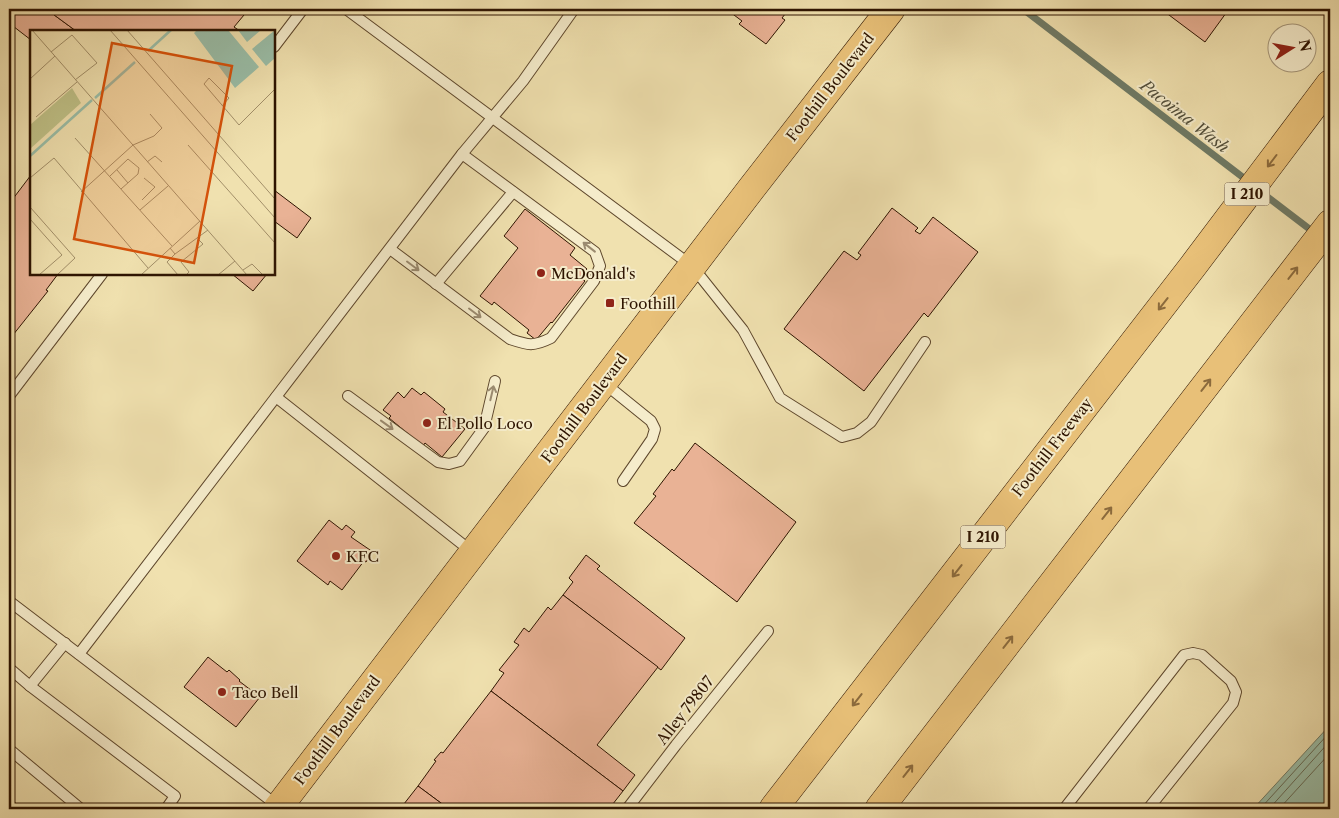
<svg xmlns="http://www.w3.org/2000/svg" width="1339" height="818" viewBox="0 0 1339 818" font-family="'Libre Caslon Text',serif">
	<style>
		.water { fill: #9abea8; stroke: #6f7a65 }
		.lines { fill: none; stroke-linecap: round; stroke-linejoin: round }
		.shore { stroke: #646954; stroke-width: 1 }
		.stream { stroke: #6f7a65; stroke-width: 7 }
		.building { fill: #e9b295; stroke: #2e1401 }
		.lane-casing { stroke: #5e472c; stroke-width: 12 }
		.primary-casing { stroke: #2e1401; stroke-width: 29 }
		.highway-casing { stroke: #2e1401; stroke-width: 29 }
		.lane { stroke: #f5eccb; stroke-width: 10 }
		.primary { stroke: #e8c078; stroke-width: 28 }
		.highway { stroke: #e8c078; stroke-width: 28 }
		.oneway { stroke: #8b6a3c }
		.oneway2 { stroke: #9b8b70 }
		.poi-dot { fill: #8f2418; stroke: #f5eccb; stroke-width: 2 }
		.labels { text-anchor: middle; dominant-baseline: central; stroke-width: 4; stroke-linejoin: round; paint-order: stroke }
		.shield { fill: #f5eccb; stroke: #6a553e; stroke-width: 1 }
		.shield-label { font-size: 14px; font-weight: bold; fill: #2e1401 }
		.street-label { font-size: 15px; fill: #2e1401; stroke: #f5eccb }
		.poi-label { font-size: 15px; fill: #2e1401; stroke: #f5eccb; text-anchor: start }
		.water-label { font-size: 16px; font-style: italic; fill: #54503b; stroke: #f5eccb }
		.inset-river { fill: none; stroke: #9abea8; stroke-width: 2.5 }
		.inset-road { fill: none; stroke: #a28f69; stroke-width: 1 }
		.view { fill: #d5520b; fill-opacity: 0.15; stroke: #d5520b; stroke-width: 2.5 }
		.inset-edge { fill: none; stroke: #2e1401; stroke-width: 2.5 }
	</style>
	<rect width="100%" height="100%" fill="#f0e1af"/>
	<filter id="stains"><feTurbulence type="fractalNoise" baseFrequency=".004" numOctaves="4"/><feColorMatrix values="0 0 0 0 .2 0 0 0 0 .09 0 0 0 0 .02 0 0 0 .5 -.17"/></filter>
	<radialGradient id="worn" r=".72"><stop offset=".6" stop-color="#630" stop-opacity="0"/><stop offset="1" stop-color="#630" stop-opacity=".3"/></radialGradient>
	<!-- water -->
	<path class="water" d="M1330,725v84h-77z"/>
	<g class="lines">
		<!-- shore -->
		<g class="shore">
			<path d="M1260,809l70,-77"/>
			<path d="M1269,809l61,-68"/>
			<path d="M1279,809l51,-56"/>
		</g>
		<!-- stream -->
		<g class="stream">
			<path d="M1023,9l226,173"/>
			<path d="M1257,189l59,45"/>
		</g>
	</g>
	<!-- building -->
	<g class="building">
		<path d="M11,9h35l30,22h-45v9l-22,-17v-12z"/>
		<path d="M46,9h203l-15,18 6,4h-164z"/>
		<path d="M726,9h63l-7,9 3,2 -19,24 -27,-20 3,-3z"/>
		<path d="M1161,9h68l-24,33z"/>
		<path d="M31,175v99h27l-12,16 2,1 -39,49v-136z"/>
		<path d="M274,190l37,28 -14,20 -23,-17z"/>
		<path d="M892,208l26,20 -3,3 5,3 13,-17 45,35 -50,65 -4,-4 -60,78 -80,-62 60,-78 13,9 4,-5 -3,-2z"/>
		<path d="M525,209l50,39 -5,7 17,14 -7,8 5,4 -33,42 -1,-1 -15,18 -9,-7 2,-3 -35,-28 -2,3 -12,-9 38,-48 -14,-12z"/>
		<path d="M232,274h35l-14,17z"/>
		<path d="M412,388l9,7 3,-3 21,17 -2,3 22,17 -23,28 -17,-14 -2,3 -34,-28 2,-2 -8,-6 15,-18 6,6z"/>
		<path d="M695,443l101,79 -59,80 -103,-79 22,-27 -3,-2 19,-25 2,2z"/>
		<path d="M329,520l13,10 4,-5 9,7 -4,5 22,15 -7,10 -2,-1 -22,29 -12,-9 -2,4 -31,-24z"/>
		<path d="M586,555l14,11 -3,3 88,69 -24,32 -98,-75 10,-13 -4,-4z"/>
		<path d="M563,595l95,72 -61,78 38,30 -12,16 -132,-100 13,-18 -5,-3 20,-25 -5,-3 10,-14 5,4 19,-25 3,3z"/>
		<path d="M208,657l19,15 2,-2 11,10 -1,1 21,16 -24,30 -52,-40z"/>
		<path d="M491,691l132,100 -14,18h-160l-31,-23 18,-25 -2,-1 7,-8 2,1z"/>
		<path d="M418,786l31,23h-49z"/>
		<path d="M9,798l14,11h-14z"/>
	</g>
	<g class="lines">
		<defs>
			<g id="lane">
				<path d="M346,9l346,257 51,64 37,68 62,39 15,-4 14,-11 54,-80"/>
				<path d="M274,47l29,-38"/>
				<path d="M390,249l120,90c18,6 23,8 41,-1l43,-57 6,-15 -5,-14 -133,-98"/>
				<path d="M436,284l77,-92"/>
				<path d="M604,383l47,38 4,8 -3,10 -29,42"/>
				<path d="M9,396l93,-122"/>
				<path d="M348,396l90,66 11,2 11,-3 24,-33 11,-47"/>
				<path d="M276,397l195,154"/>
				<path d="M9,601l269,205"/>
				<path d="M65,643l-35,43 145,110 -9,13"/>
				<path d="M79,654l383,-500 61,-73 51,-72"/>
				<path d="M9,668l21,18"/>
				<path d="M9,749l72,60"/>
				<path d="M627,809l49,-64 92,-114"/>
				<path d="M1064,809l120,-154 9,-2 9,2 29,26 5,11 -3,11 -85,106"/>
			</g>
			<path id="primary" d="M277,809l474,-620 140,-180"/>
			<g id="highway">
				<path d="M773,809l420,-543 137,-182"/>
				<path d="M879,809l451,-585"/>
			</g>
		</defs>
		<!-- lane casing -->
		<use href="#lane" class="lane-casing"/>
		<!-- primary casing -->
		<use href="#primary" class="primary-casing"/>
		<!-- highway casing -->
		<use href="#highway" class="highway-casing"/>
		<!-- lane -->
		<use href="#lane" class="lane"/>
		<!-- primary -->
		<use href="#primary" class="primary"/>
		<!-- highway -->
		<use href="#highway" class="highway"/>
	</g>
	<!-- one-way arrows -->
	<defs><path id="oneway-shaft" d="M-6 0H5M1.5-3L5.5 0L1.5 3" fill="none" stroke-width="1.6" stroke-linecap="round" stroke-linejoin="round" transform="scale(1.25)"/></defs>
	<g class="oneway">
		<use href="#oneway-shaft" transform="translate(1272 161) rotate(127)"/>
		<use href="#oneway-shaft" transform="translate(1293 273) rotate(-52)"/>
		<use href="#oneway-shaft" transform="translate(1163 304) rotate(128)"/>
		<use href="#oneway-shaft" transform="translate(1206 385) rotate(-52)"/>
		<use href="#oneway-shaft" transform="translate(1107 513) rotate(-52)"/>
		<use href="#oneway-shaft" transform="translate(957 571) rotate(128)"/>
		<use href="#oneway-shaft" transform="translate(1008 642) rotate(-52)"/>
		<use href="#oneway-shaft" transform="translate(857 700) rotate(128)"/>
		<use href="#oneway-shaft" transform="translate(908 771) rotate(-52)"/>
	</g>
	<g class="oneway2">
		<use href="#oneway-shaft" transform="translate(589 247) rotate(-142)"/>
		<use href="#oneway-shaft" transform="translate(413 266) rotate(37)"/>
		<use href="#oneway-shaft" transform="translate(475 313) rotate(37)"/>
		<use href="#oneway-shaft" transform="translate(492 393) rotate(-77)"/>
		<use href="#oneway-shaft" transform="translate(387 425) rotate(36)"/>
	</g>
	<!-- markers -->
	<g class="poi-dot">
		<circle cx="541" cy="273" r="5"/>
		<rect x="605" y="298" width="10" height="10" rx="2.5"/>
		<circle cx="427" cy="423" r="5"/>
		<circle cx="336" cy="556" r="5"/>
		<circle cx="222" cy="692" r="5"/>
	</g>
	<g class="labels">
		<!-- shield labels -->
		<g class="shield">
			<rect x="1224.5" y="182.5" width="45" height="23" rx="4"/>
			<rect x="960.5" y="525.5" width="45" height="23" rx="4"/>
		</g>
		<g class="shield-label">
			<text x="1247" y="194">I 210</text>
			<text x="983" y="537">I 210</text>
		</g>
		<!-- street labels -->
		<g class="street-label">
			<text transform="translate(830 87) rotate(-52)">Foothill Boulevard</text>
			<text transform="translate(584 408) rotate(-53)">Foothill Boulevard</text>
			<text transform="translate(1052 447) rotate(-52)">Foothill Freeway</text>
			<text transform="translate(685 710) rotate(-52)">Alley 79807</text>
			<text transform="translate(337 730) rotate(-53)">Foothill Boulevard</text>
		</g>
		<!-- poi labels -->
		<g class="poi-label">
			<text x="551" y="273">McDonald's</text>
			<text x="620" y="303">Foothill</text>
			<text x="437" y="423">El Pollo Loco</text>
			<text x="346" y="556">KFC</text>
			<text x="232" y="692">Taco Bell</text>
		</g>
		<!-- water labels -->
		<g class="water-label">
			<text transform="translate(1185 116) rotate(38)">Pacoima Wash</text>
		</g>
	</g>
	<!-- overview -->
	<g transform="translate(30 30)">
		<rect width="245" height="245" fill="#f0e1af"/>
		<path d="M42,58l9,15 -51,46v-24z" fill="#bfc187"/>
		<path d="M167,0h31l31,37 -24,21 -41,-55zM208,0h23l-14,12zM245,0v28l-9,8 -14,-17z" fill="#9abea8"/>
		<path class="inset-river" d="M118,21l23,-21M65,68l40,-36M0,126l62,-56"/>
		<path class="inset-road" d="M2,0l215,245M80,0l165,188M97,0l148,169M21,22l21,-17 25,28 -22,17M0,49l25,-23M192,76l7,-8 -20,-20 -5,6 35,41 36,-36M6,87l41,-35M45,108l97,108M158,115l87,98M117,132l8,-6 7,6M87,140l11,13M80,146l18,-17 11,9 -1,6 -17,15M0,148l24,-20 94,110M51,162l52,-47 21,-9 8,-8 -12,-14M112,170l13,-13 -11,-9M0,177l45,51 -18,17M110,180l28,-24M0,189l32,36 -23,20M140,218l5,6 33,-24M145,224l-8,8 11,13M213,240l9,-6 10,10M111,245l59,-54M156,245l3,-3 -8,-10 22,-18 -5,-5M188,245l17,-14"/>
		<path class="view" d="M82,13l120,23 -38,197 -120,-24z"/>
		<rect width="245" height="245" class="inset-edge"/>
	</g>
	<!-- margin -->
	<rect width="1339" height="818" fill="none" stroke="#f0e1af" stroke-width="30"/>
	<rect x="10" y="10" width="1319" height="798" fill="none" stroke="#2e1401" stroke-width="2.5"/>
	<rect x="15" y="15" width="1309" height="788" fill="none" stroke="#2e1401"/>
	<!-- north arrow -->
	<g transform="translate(1292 48) rotate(79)"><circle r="24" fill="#f5eccb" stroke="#a5967a"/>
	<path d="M0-4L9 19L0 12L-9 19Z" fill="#8f2418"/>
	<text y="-8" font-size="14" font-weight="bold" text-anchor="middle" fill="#2e1401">N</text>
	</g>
	<rect width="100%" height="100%" filter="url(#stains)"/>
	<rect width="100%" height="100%" fill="url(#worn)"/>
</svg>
